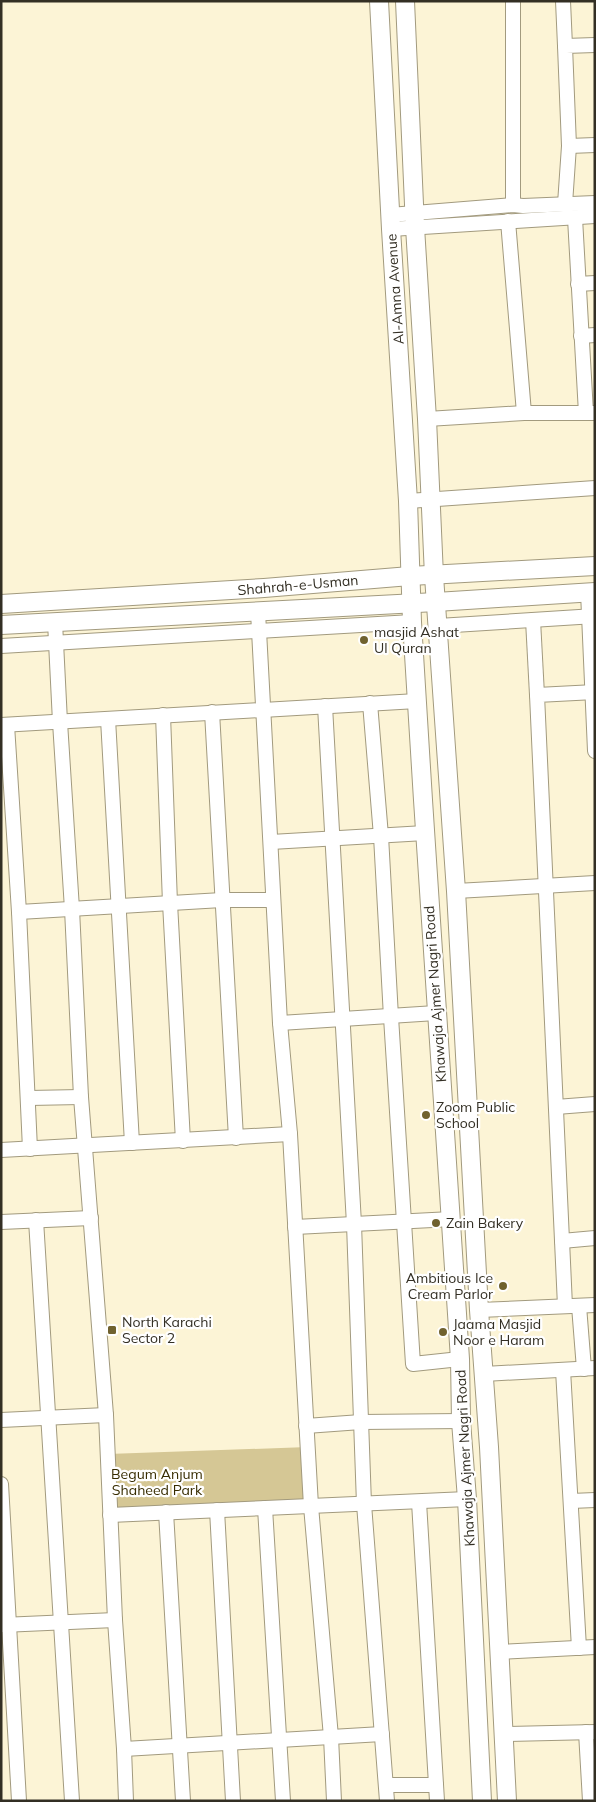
<svg xmlns="http://www.w3.org/2000/svg" width="596" height="1802" viewBox="0 0 596 1802" font-family="Mulish,sans-serif">
	<style>
		.green { fill: #d5c795 }
		.lines { fill: none; stroke-linecap: round; stroke-linejoin: round }
		.minor-casing { stroke: #a29a7e; stroke-width: 16 }
		.major-casing { stroke: #a29a7e; stroke-width: 20 }
		.minor { stroke: #fff; stroke-width: 14 }
		.major { stroke: #fff; stroke-width: 18 }
		.poi-dot { fill: #70622f; stroke: #fff; stroke-width: 2 }
		.labels { text-anchor: middle; dominant-baseline: central; stroke-width: 4.5; stroke-linejoin: round; paint-order: stroke }
		.street-label { font-size: 14px; fill: #332f24; stroke: #fff }
		.poi-label { font-size: 14px; fill: #332f24; stroke: #fff; text-anchor: start }
		.park-label { font-size: 14px; fill: #372c00; stroke: #fff }
	</style>
	<rect width="100%" height="100%" fill="#fcf4d6"/>
	<!-- green -->
	<path class="green" d="M308,1447l3,59 -201,9 -2,-61z"/>
	<g class="lines">
		<defs>
			<g id="minor">
				<path d="M563,1l2,45"/>
				<path d="M569,146l26,-1"/>
				<path d="M565,204l4,-58 -4,-100 30,-1"/>
				<path d="M513,205v-204"/>
				<path d="M390,215l123,-10 10,1 72,-3"/>
				<path d="M575,218l11,195h9"/>
				<path d="M508,221l16,192"/>
				<path d="M391,229l204,-13"/>
				<path d="M578,284l17,-1"/>
				<path d="M581,336l14,-1"/>
				<path d="M427,419l97,-6h62"/>
				<path d="M408,501l187,-13"/>
				<path d="M588,592l7,159"/>
				<path d="M258,612l22,411 10,111 21,372 20,231 3,64"/>
				<path d="M533,620l4,75"/>
				<path d="M55,622l5,100 12,187 9,188 25,318 9,205 9,129 2,52"/>
				<path d="M438,626l157,-10"/>
				<path d="M1,646l411,-24"/>
				<path d="M370,703l11,133 10,181 22,347 47,-5"/>
				<path d="M325,706l29,518 10,280 23,297"/>
				<path d="M212,712l24,426"/>
				<path d="M163,715l7,188 13,238"/>
				<path d="M108,719l24,424"/>
				<path d="M1,725l416,-24"/>
				<path d="M7,725l12,187 11,237"/>
				<path d="M271,842l154,-9"/>
				<path d="M456,891l139,-8"/>
				<path d="M19,912l203,-12h51"/>
				<path d="M280,1023l156,-10"/>
				<path d="M29,1098l52,-1"/>
				<path d="M556,1107l39,-3"/>
				<path d="M1,1150l289,-16"/>
				<path d="M36,1220l36,581"/>
				<path d="M1,1222l90,-4"/>
				<path d="M295,1227l157,-8"/>
				<path d="M562,1241l33,-3"/>
				<path d="M565,1306l-28,-611 58,-3"/>
				<path d="M579,1306l5,63"/>
				<path d="M479,1310l116,-5"/>
				<path d="M563,1370l16,278"/>
				<path d="M484,1374l111,-6"/>
				<path d="M1,1420l105,-5"/>
				<path d="M306,1426l55,-4 100,-1"/>
				<path d="M1,1484l18,317"/>
				<path d="M571,1501l24,-1"/>
				<path d="M419,1502l18,299"/>
				<path d="M265,1508l18,293"/>
				<path d="M217,1510l16,291"/>
				<path d="M166,1512l17,289"/>
				<path d="M110,1515l357,-16"/>
				<path d="M2,1625l113,-5"/>
				<path d="M500,1652l95,-5"/>
				<path d="M586,1732l4,69"/>
				<path d="M503,1734l92,-2"/>
				<path d="M124,1749l258,-15"/>
				<path d="M386,1785h50"/>
			</g>
			<g id="major">
				<path d="M379,1l12,228 17,272 4,121 11,178 37,559 1,62 6,78 15,302"/>
				<path d="M405,1l10,226 12,192 7,157 22,315 23,419 10,137 18,354"/>
				<path d="M1,604l263,-16 146,-12 185,-10"/>
				<path d="M1,625l435,-23 159,-10"/>
			</g>
		</defs>
		<!-- minor casing -->
		<use href="#minor" class="minor-casing"/>
		<!-- major casing -->
		<use href="#major" class="major-casing"/>
		<!-- minor -->
		<use href="#minor" class="minor"/>
		<!-- major -->
		<use href="#major" class="major"/>
	</g>
	<!-- markers -->
	<g class="poi-dot">
		<circle cx="364" cy="640" r="5"/>
		<circle cx="426" cy="1115" r="5"/>
		<circle cx="436" cy="1223" r="5"/>
		<circle cx="503" cy="1286" r="5"/>
		<rect x="107" y="1325" width="10" height="10" rx="2.5"/>
		<circle cx="443" cy="1332" r="5"/>
	</g>
	<g class="labels">
		<!-- street labels -->
		<g class="street-label">
			<text transform="translate(395 289) rotate(-94)">Al-Amna Avenue</text>
			<text transform="translate(298 585) rotate(-5)">Shahrah-e-Usman</text>
			<text transform="translate(435 994) rotate(-94)">Khawaja Ajmer Nagri Road</text>
			<text transform="translate(465 1458) rotate(-93)">Khawaja Ajmer Nagri Road</text>
		</g>
		<!-- poi labels -->
		<g class="poi-label">
			<text x="374" y="632">masjid Ashat<tspan x="374" dy="16">Ul Quran</tspan></text>
			<text x="436" y="1107">Zoom Public<tspan x="436" dy="16">School</tspan></text>
			<text x="446" y="1223">Zain Bakery</text>
			<text x="493" y="1278" text-anchor="end">Ambitious Ice<tspan x="493" dy="16">Cream Parlor</tspan></text>
			<text x="122" y="1322">North Karachi<tspan x="122" dy="16">Sector 2</tspan></text>
			<text x="453" y="1324">Jaama Masjid<tspan x="453" dy="16">Noor e Haram</tspan></text>
		</g>
		<!-- park labels -->
		<g class="park-label">
			<text x="157" y="1474">Begum Anjum<tspan x="157" dy="16">Shaheed Park</tspan></text>
		</g>
	</g>
	<!-- border -->
	<rect width="596" height="1802" fill="none" stroke="#332f24" stroke-width="5"/>
</svg>
